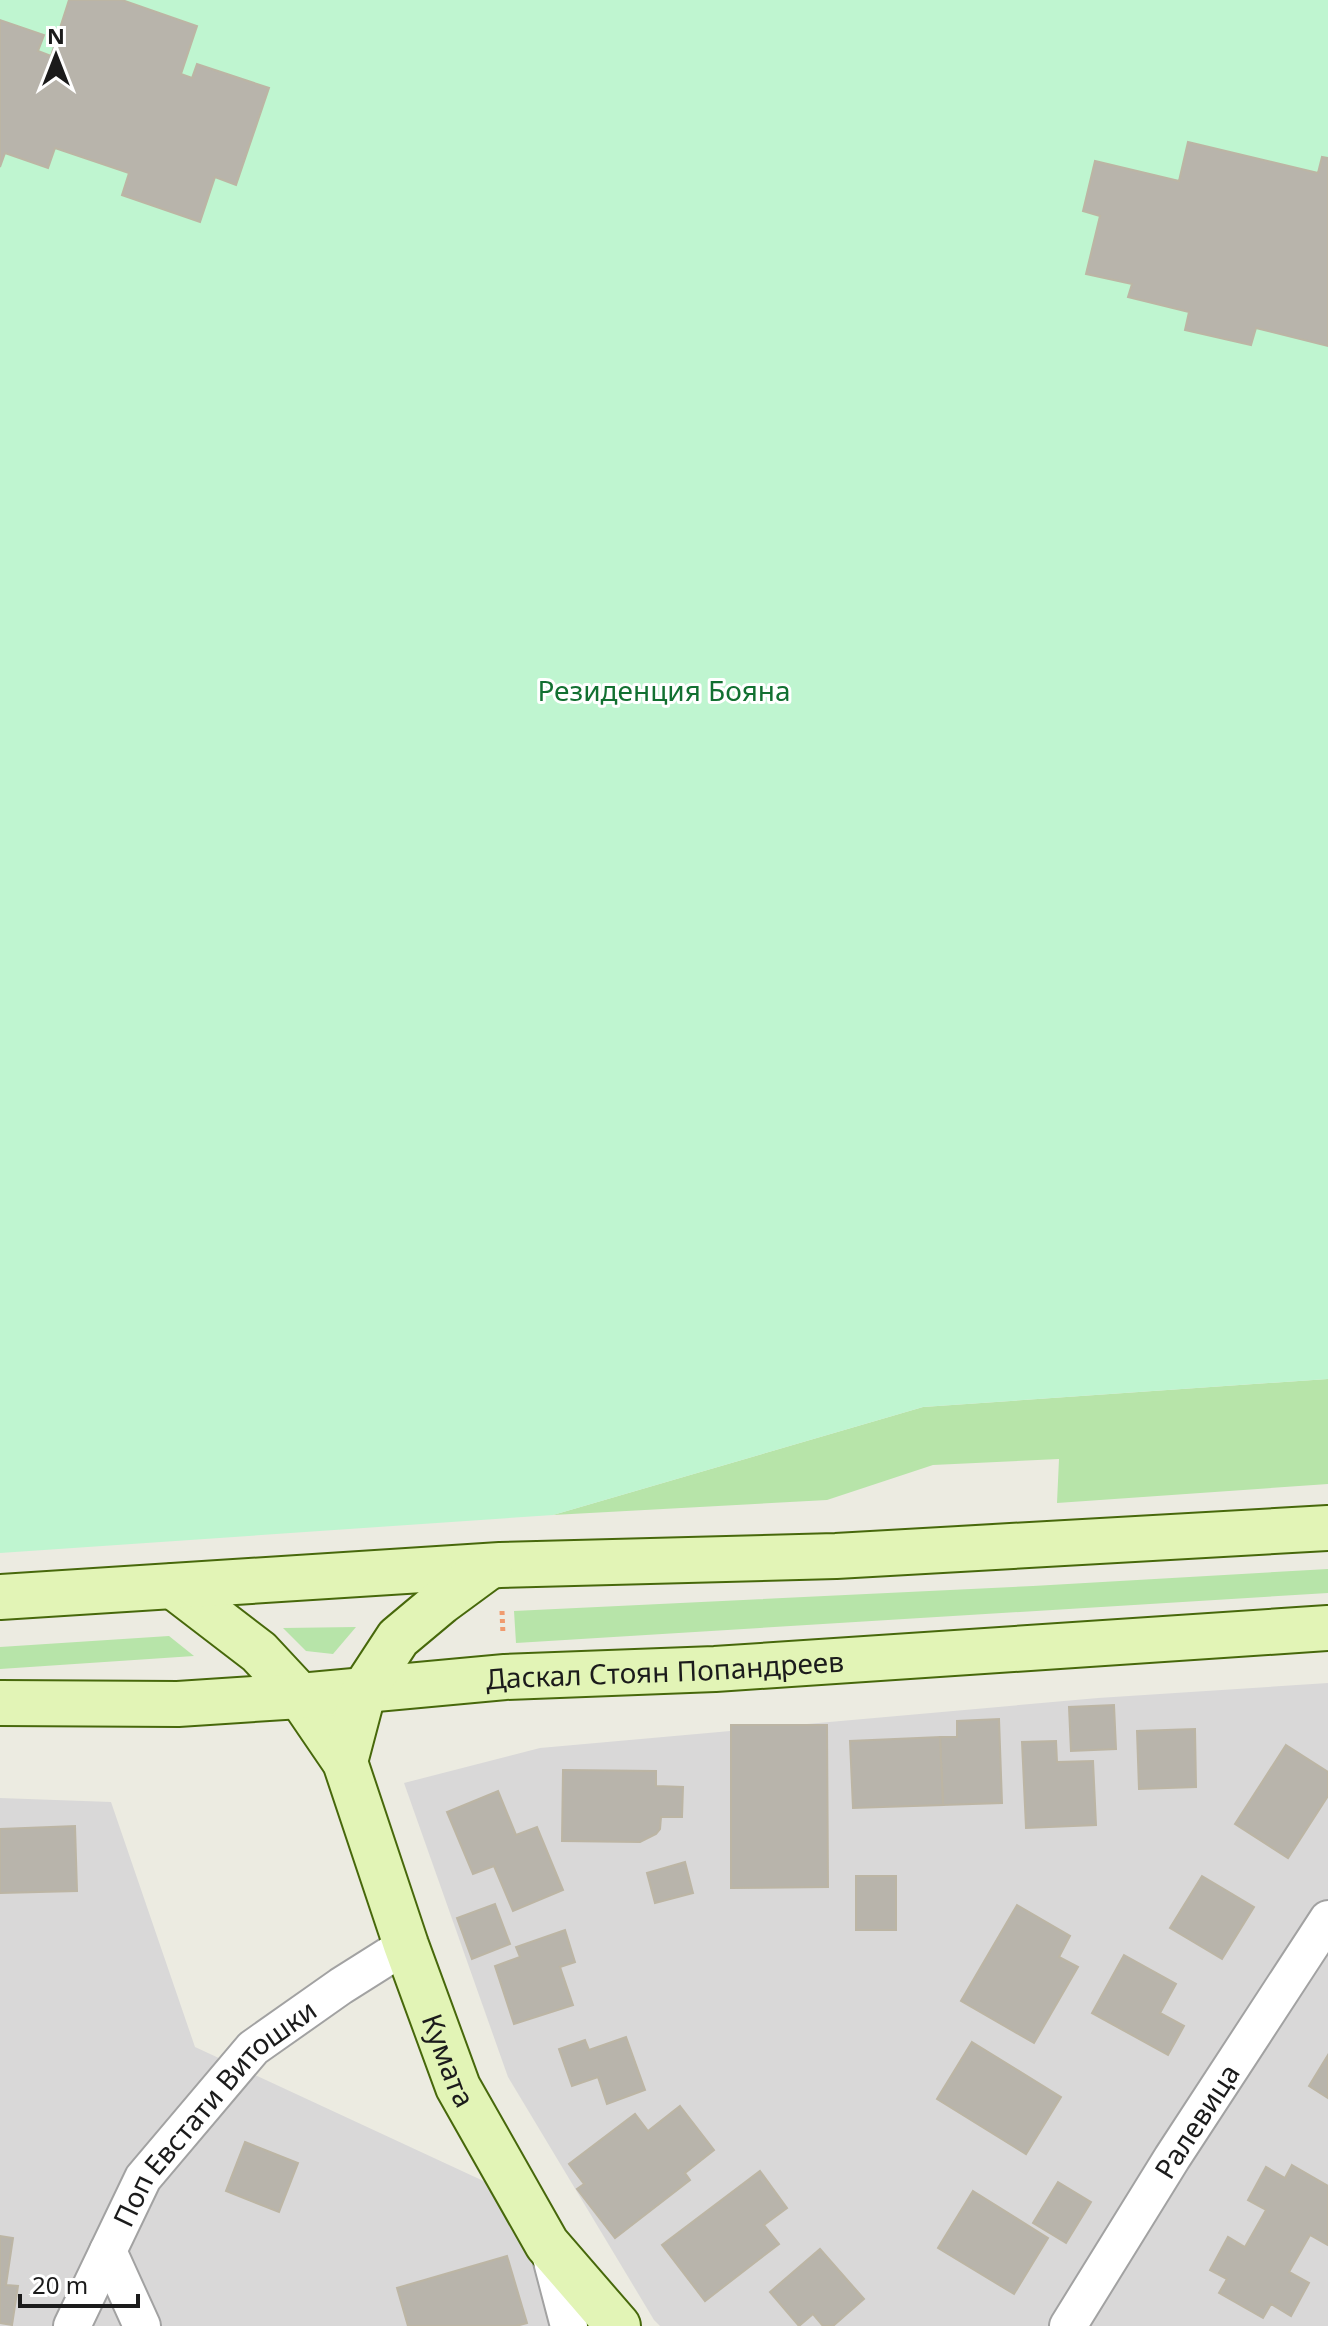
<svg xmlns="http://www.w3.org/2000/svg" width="1328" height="2326" viewBox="0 0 1328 2326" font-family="'Noto Sans',sans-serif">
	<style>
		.residential { fill: #d9d8d8 }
		.grass { fill: #b7e4a9 }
		.park { fill: #bff5d0 }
		.building { fill: #b8b4ab; stroke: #bcb5a4; stroke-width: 2 }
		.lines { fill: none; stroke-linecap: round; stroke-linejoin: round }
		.street-casing { stroke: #a2a2a2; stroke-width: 40 }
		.secondary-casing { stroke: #47680b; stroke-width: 48 }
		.path { stroke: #f09b6e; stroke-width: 5; stroke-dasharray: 4 4; stroke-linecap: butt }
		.street { stroke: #fff; stroke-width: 36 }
		.secondary { stroke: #e2f4b6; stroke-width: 44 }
		.labels { text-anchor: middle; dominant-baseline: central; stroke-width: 6; stroke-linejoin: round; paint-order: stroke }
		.park-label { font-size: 28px; fill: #127031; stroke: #fff }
		.street-label { font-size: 28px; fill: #1b1b1b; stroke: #fff }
	</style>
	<rect width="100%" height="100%" fill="#ecebe1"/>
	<!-- residential -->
	<g class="residential">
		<path d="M1328,1683v643h-668l-6,-6 -146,-243 -104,-294 136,-35 558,-50z"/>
		<path d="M0,1798l111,4 84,245 295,137 76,142h-566z"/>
	</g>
	<!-- grass -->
	<g class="grass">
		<path d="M1328,1379v105l-271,19 2,-44 -126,6 -106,35 -274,15 370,-108z"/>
		<path d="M1328,1569v24l-812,50 -2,-32 519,-25z"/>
		<path d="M356,1627l-23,27 -27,-3 -23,-23z"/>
		<path d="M169,1636l25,20 -194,13v-22z"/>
	</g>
	<!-- park -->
	<path class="park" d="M0,0h1328v1379l-405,28 -370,108 -553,38z"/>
	<!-- building -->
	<g class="building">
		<path d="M69,0h53l75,26 -16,48 11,4 5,-14 72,24 -33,97 -21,-8 -15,45 -78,-27 7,-22 -74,-25 -7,20 -43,-15 -5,14v-147l44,15 -6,16 13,5z"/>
		<path d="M1188,142l130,31 4,-16 6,1v188l-72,-18 -5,17 -66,-15 4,-18 -61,-15 4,-13 -46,-10 14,-58 -17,-5 12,-50 84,20z"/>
		<path d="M1114,1705l2,44 -45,2 -2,-44z"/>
		<path d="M999,1719l3,84 -59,2 -3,-68h17v-16z"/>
		<path d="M731,1725h96l1,162 -97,1z"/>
		<path d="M1195,1729l1,58 -57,2 -2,-58z"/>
		<path d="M940,1737l3,68 -90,3 -3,-67z"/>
		<path d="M1056,1741l1,21 36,-1 3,64 -70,3 -4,-86z"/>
		<path d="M1286,1745l42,27v24l-40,62 -53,-34z"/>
		<path d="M563,1770l93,1v15l27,1 -1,30h-21l-1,12 -4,5 -16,8 -78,-1z"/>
		<path d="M498,1791l18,44 21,-8 26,63 -50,21 -19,-45 -21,8 -26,-62z"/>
		<path d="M75,1826l2,65 -77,2v-64z"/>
		<path d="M685,1862l8,31 -38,10 -8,-30z"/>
		<rect x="856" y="1876" width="40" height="54"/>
		<path d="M1202,1876l52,31 -32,52 -52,-31z"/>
		<path d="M495,1904l15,40 -38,15 -15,-41z"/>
		<path d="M1017,1905l53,31 -11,21 19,10 -44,76 -73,-42z"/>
		<path d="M565,1930l10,32 -15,5 13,38 -59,19 -19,-58 25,-9 -4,-10z"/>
		<path d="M1124,1955l52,29 -16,29 24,13 -16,29 -76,-42z"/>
		<path d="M626,2037l19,53 -38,14 -9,-27 -26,9 -13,-37 26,-9 4,10z"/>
		<path d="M972,2042l89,55 -35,57 -89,-55z"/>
		<path d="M1328,2055v43l-19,-12z"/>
		<path d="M680,2106l34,44 -29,23 5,7 -75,58 -38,-49 7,-5 -15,-20 66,-50 13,17z"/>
		<path d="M245,2142l53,21 -19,49 -53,-21z"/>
		<path d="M1292,2165l36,21v59l-18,-10 -21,37 20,11 -18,33 -20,-12 -8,14 -44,-25 8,-14 -17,-9 18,-33 17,10 21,-37 -18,-10 18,-33 19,11z"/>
		<path d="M760,2171l27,37 -23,17 15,19 -74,57 -43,-56z"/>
		<path d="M1058,2182l33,20 -25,41 -33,-20z"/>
		<path d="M973,2191l75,47 -34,56 -76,-46z"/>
		<path d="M0,2236l13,2 -7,47 12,1 -6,39 -12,-2z"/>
		<path d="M820,2249l44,50 -31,27h-10l-10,-12 -14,12 -29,-34z"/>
		<path d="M507,2256l20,67 -11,3h-108l-11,-38z"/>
	</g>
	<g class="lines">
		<defs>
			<g id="street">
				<path d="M548,2246l21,80"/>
				<path d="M108,2251l34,75"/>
				<path id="s1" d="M72,2326l71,-148 110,-130 88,-62 65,-41"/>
				<path id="s2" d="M1068,2326l104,-168 156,-239"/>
			</g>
			<g id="secondary">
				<path id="s3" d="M173,1586l86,66 41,44 45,66 61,183 52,142 89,157 71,82"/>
				<path d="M0,1597l500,-32 336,-9 492,-28"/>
				<path id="s4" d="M0,1703l178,1 122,-8 205,-19 210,-8 613,-41"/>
				<path d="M345,1762l19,-72 34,-52 43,-36 49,-36"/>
			</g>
		</defs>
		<!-- street casing -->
		<use href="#street" class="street-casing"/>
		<!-- secondary casing -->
		<use href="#secondary" class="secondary-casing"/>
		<!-- path -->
		<path class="path" d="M502,1611l1,24"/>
		<!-- street -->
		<use href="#street" class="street"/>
		<!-- secondary -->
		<use href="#secondary" class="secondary"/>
	</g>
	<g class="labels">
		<!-- park labels -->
		<g class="park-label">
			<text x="664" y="690">Резиденция Бояна</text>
		</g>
		<!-- street labels -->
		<g class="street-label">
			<text stroke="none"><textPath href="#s4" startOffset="666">Даскал Стоян Попандреев</textPath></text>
			<text stroke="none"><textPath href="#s3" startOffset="564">Кумата</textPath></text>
			<text stroke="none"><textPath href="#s1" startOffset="260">Поп Евстати Витошки</textPath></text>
			<text stroke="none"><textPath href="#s2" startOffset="242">Ралевица</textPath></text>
		</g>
	</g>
	<!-- north arrow -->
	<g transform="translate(56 56)" stroke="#ffffff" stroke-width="6" paint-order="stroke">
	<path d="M0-6L14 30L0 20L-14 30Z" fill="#1b1b1b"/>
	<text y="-12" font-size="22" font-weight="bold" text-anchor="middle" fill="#1b1b1b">N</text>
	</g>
	<!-- scale -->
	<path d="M20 2294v12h118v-12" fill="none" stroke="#1b1b1b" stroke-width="4"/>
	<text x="32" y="2294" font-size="24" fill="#1b1b1b" stroke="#ffffff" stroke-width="6" paint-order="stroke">20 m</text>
</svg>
